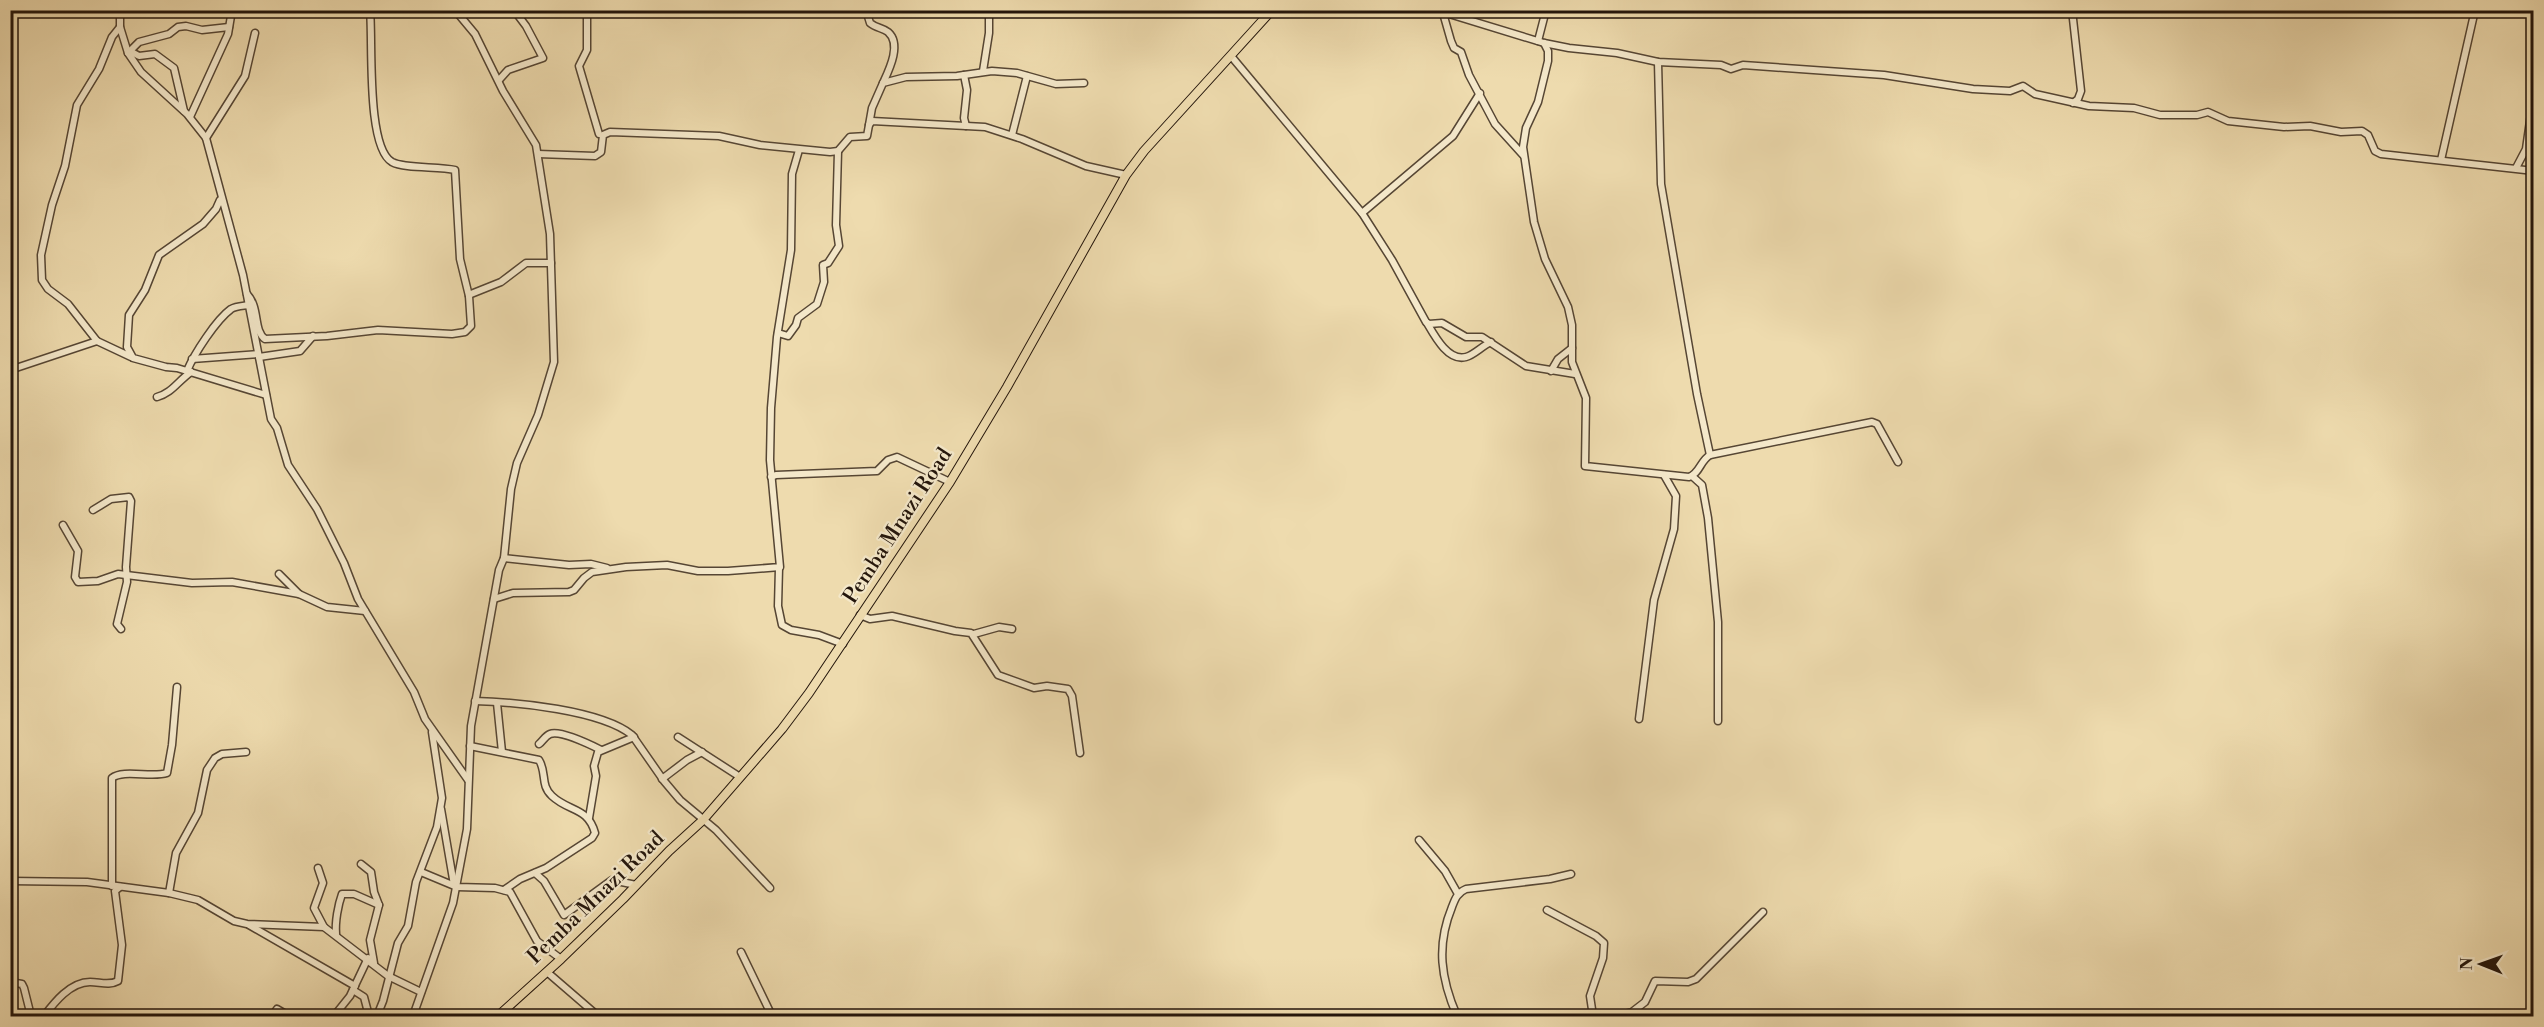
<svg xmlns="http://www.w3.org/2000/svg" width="2544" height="1027" viewBox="0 0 2544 1027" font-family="'Libre Bodoni',serif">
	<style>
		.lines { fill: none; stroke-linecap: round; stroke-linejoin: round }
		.minor-casing { stroke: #564634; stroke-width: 9 }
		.major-casing { stroke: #23150b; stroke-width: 10 }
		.minor { stroke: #f4e8ca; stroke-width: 6 }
		.major { stroke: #eedbae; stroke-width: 8 }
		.labels { text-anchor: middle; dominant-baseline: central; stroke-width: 4.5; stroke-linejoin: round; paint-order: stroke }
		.street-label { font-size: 21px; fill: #23150b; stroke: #f4e8ca }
	</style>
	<rect width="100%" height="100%" fill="#eedbae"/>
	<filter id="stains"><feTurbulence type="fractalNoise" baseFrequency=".00333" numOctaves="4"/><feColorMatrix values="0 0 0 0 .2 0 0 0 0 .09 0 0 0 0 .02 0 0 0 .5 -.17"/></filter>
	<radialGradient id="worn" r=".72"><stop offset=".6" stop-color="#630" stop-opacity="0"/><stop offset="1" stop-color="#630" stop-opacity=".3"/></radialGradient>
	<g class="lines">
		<defs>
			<g id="minor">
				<path d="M120,10v17l8,26 13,19 46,42 19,24 37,137 28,144 6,9 11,37 29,44 27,54 14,36 56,93 11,27 43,61"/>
				<path d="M370,10c3,31 -4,137 22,152 13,7 47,4 63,8l5,89 9,37"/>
				<path d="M587,10v40l-8,16 20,68"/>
				<path d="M866,10l4,13c6,5 13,5 18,9 14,12 1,38 -5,51"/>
				<path d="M1436,10l108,33 25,5 48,5 41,9 63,3 10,4 12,-4 141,10 89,14 37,2 13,-5 12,8 54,12 45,2 26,7h37l11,-3 20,9 56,6 26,-1 31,6 21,-1 6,4 7,16 6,3 153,17"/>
				<path d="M2072,10l9,81 -3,8 -5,4"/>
				<path d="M1443,13l8,28 3,7 7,4 8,23 26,49 28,31"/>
				<path d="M1538,41l8,-31"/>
				<path d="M1544,43l4,8v10l-10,41 -12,26 -3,19 11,75 11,37 23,48 4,18v37l14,36 -1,68 104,11c11,-4 11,-16 21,-22l162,-33 5,2 21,38"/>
				<path d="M130,51l9,5 16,-2 19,14 10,43"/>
				<path d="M128,53l11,-11 30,-8 9,-7 8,-1 16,4 27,-3"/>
				<path d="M1231,56l131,157 30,47 34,62 3,2 13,-1 24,14h16l44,29 49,8"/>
				<path d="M1658,62l3,122 36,210 13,61"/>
				<path d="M983,71l6,-38v-23"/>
				<path d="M964,75l3,15 -3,28 2,8"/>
				<path d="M499,80l9,-10 35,-12 -17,-32 -12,-16"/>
				<path d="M190,117l38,-83 4,-24"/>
				<path d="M869,125l3,-17 11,-25 23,-6 51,-1 35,-5 25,2 39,11 28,-1"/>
				<path d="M1012,135l15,-59"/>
				<path d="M206,138l39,-62 10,-43"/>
				<path d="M538,154l57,2 6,-4 2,-17 7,-3 109,4 41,9 70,7 8,-1 12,-14 17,-1 2,-11 3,-4 113,6 37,12 64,27 40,9"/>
				<path d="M2441,160l34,-150"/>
				<path d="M2516,168l10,-19 8,-56"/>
				<path d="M220,200l-4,9 -13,15 -44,31 -14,35 -16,25 -2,32 6,11 33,9 11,1 89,27"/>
				<path d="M1362,213l91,-77 27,-43"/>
				<path d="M247,294c13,14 6,36 18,45l62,-3 51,-6 74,4 13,-2 6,-6 -2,-30 2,-2 30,-12 25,-19h25"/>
				<path d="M1427,323c7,12 21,39 39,34 8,-2 16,-11 25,-15"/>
				<path d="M778,333l10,3 8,-11 2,-7 19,-14 7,-22 -1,-17 5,-2 11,-17 -3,-21 2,-74"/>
				<path d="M97,341l-29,-37 -20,-15 -6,-9 -1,-25 11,-50 13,-39 12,-61 22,-36 13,-32 8,-10"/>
				<path d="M259,357l41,-6 13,-15"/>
				<path d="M192,359l66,-5"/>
				<path d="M10,370l87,-29 34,16"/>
				<path d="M187,371c7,-17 29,-51 44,-62 5,-3 12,-3 18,-4"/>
				<path d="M1551,371l7,-12 14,-11"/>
				<path d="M157,397c15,-4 21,-16 34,-25"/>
				<path d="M1692,476l10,9 6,33 10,104v99"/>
				<path d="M771,477l5,-2 101,-4 11,-11 9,-3 53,25"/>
				<path d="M93,510l18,-11 18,-2 2,4 -5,66 1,15 -10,42 4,5"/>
				<path d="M63,525l15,26 -3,26 3,5 20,-1 20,-7 74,9 40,-1 67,12 28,13 38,4"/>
				<path d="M504,558l65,7 22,-1 16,4"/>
				<path d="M779,568l-1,38 4,19 9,5 28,5 24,9"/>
				<path d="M279,574l20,20"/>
				<path d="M494,599l19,-6 56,-1 5,-2 10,-12 8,-6 34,-5 41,-2 31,6h30l52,-4 -10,-107 1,-52 6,-71 14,-87 1,-76 7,-24"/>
				<path d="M860,615l10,4 22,-3 63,15 16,2 27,42 36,13 13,-2 21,3 4,7 8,57"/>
				<path d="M974,634l25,-7 13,2"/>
				<path d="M475,701c41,1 126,9 157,34l32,46 16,19 36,30 54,58"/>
				<path d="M497,703l5,49"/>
				<path d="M1639,719l15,-119 20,-71 2,-33 -12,-21"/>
				<path d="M678,737l62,40"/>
				<path d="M539,744c4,-3 6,-8 11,-10 10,-4 41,11 51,16"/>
				<path d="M470,746l69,14c8,13 1,25 13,36 17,16 36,11 43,37l-3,5 -46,30 -26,11 -16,11"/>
				<path d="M662,779l25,-19 15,-8"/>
				<path d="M441,809l13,76"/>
				<path d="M589,818l7,-42 -2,-10 4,-14 36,-15"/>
				<path d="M1419,840l26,31 13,23"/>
				<path d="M361,864l10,8 3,20 5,13 -9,35 4,23"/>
				<path d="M318,868l5,15 -9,25 10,19"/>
				<path d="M421,872l36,15 38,1 15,4 27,49 24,18"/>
				<path d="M535,873l9,8 20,34 48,-35 24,5"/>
				<path d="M10,881l77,1 82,11 29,7 36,21 13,3 77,3 64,49 33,16"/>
				<path d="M112,886v-108c11,-9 40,0 55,-5l5,-28 5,-58"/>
				<path d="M169,893l7,-40 22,-40 9,-43 8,-12 7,-4 24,-2"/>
				<path d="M1547,910l49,26 8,7 -1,15 -13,38 3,20"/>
				<path d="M249,925l106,61"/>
				<path d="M336,934c-1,-12 2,-29 6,-40h12l25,11"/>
				<path d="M741,952l31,64"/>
				<path d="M547,972l51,44"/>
				<path d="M10,982l12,2 2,4 7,28"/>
				<path d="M353,990l11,7 5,19"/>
				<path d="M44,1016c10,-13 26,-34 46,-34 10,0 19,4 28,-1l4,-36 -7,-54 5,-4"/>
				<path d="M272,1016l5,-7 12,7"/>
				<path d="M334,1016l16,-20 18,-38"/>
				<path d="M377,1016l6,-15 15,-58 10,-17 8,-44 21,-55 5,-29 -10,-66"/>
				<path d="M413,1016l40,-113 14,-74 4,-103 28,-156 5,-12 7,-69 6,-26 21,-48 16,-53 -4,-128 -14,-89 -33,-54 -28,-57 -20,-24"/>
				<path d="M1457,1016c-16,-37 -21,-70 -5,-109 3,-8 5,-14 14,-18l84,-10 21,-5"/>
				<path d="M1616,1016l16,-4 13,-10 10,-21 33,1 8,-3 67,-67"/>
			</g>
			<path id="major" d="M498,1016l63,-57 62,-60 46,-48 34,-31 79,-91 27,-36 141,-211 57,-95 119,-212 18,-24 128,-141"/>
		</defs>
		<!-- minor casing -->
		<use href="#minor" class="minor-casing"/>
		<!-- major casing -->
		<use href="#major" class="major-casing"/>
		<!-- minor -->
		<use href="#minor" class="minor"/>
		<!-- major -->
		<use href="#major" class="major"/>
	</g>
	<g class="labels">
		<!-- street labels -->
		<g class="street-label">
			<text transform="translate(898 526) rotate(-57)">Pemba Mnazi Road</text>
			<text transform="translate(596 898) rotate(-44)">Pemba Mnazi Road</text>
		</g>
	</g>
	<!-- margin -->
	<rect width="2544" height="1027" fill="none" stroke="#eedbae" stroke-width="36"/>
	<rect x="12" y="12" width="2520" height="1003" fill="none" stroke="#23150b" stroke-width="3"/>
	<rect x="18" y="18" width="2508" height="991" fill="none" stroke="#23150b" stroke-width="1.5"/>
	<!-- north arrow -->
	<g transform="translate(2481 964) rotate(271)" stroke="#f4e8ca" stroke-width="4.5" paint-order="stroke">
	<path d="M0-4.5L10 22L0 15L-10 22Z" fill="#23150b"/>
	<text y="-9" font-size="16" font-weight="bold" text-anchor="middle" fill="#23150b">N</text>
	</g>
	<rect width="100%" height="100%" filter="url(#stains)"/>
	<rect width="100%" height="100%" fill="url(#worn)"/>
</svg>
